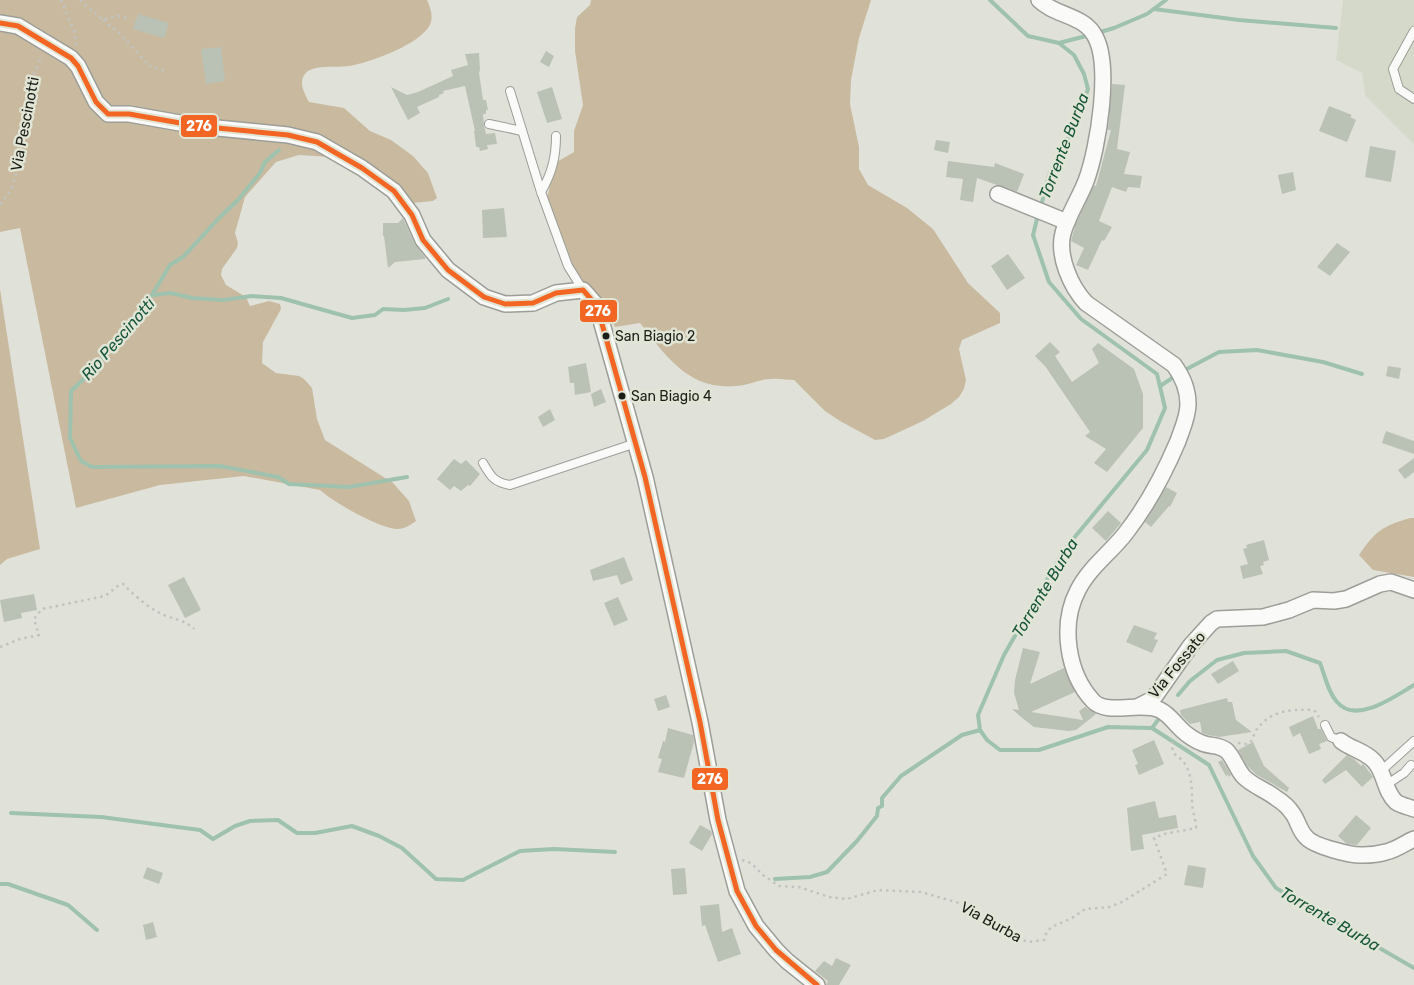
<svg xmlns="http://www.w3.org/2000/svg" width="1414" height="985" viewBox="0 0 1414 985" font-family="Rubik,sans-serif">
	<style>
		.built { fill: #d5d9ca }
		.forest { fill: #c9ba9f }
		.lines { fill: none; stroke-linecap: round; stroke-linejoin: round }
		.stream { stroke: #9ec2ad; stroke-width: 4 }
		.building { fill: #bac1b5 }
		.lane-casing { stroke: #9c9e97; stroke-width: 10 }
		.street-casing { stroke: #9c9e97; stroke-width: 18 }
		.path { stroke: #c2c3c0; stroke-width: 2.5; stroke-dasharray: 2.5 4; stroke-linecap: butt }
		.lane { stroke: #fafbf9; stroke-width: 8 }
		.street { stroke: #fafbf9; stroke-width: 15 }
		.bus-1-casing { stroke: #e1e5d6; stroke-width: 9 }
		.bus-1 { stroke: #f26522; stroke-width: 5 }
		.bus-dot { fill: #1b1d17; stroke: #e1e5d6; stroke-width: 2 }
		.labels { text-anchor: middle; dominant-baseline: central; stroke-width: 5; stroke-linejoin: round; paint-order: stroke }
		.bus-label { font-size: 14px; fill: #1b1d17; stroke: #e1e5d6; text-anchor: start }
		.street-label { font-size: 15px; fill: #1b1d17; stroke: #e1e5d6 }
		.water-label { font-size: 16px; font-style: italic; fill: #17563b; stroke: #e1e5d6 }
		.line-badge { stroke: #e1e5d6; stroke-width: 2 }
		.badge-label { font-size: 14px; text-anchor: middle; font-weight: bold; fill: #fff }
	</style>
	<rect width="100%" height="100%" fill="#e0e2da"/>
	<!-- built -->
	<path class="built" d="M1343,0h71v145l-49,-50 -3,-22 -26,-13z"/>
	<!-- forest -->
	<g class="forest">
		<path d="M0,0h427c3,7 6,14 4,22 -6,21 -62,41 -82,44 -11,2 -37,-2 -44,8 -7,9 0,20 4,28l35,6 26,23 21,9 22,16 7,8 8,9 9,25 -4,3 -21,2 -82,-46 -31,-2 -23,7 -31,35 -10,36 3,10 -1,5 -15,21 -1,6 5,10 20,12 4,9 19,-5 11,3 1,5 -18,33 -1,21 14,10 23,3 5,3 8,9 5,31 8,21 68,43 16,18 7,20c-6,4 -11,8 -18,8 -18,0 -65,-27 -78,-39l-76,-14 -84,9 -84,23 -56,-280 -20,4z"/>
		<path d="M591,0h280l-12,38 -8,42 -1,24 9,43v22l9,16 39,23 26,21 35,54 32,30v10l-38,17 -3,9 7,31 -2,9 -5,8 -8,7 -28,17 -39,18 -9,1 -35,-19 -15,-10 -31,-31c-7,0 -16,-2 -23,-1 -11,0 -22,6 -34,7 -48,5 -71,-30 -97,-63l-25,4 -17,-33 -16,-12 -28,-50 -9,-25 10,-44 19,-11v-21l9,-26 -8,-54v-22l2,-12 13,-12z"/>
		<path d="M0,289l40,260 -33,10 -7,6z"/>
		<path d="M1410,518h4v59l-41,-7 -14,-15c16,-24 24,-29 51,-37z"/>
	</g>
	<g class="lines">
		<!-- stream -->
		<g class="stream">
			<path d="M990,0l38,36 31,7 15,12 10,19 4,15 -12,34 -27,52 -8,31"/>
			<path d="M1154,9l85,11 97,8"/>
			<path d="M1097,33l17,-5 33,-14 19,-14"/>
			<path d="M1059,43l31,-8"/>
			<path d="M1038,215l-5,20 16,47 32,37 76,55 8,34 -18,42 -83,100 -60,105 -26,60 2,15 7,10 13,10h39l69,-23 44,1 57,37 44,91 23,32 138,80"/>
			<path d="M152,295l18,-30 13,-8 36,-39 19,-18 22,-27 5,-11 14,-12"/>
			<path d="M1183,371l36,-19 38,-2 66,12 39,12"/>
			<path d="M1160,386l17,-11"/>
			<path d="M407,477l-58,10 -60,-3 -11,-7 -58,-11 -128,1 -11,-6 -11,-23 1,-47 25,-24 23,-32 33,-40 19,-2 21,5 31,2 29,-4 29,2 71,20 23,-3 8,-6 21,1 21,-2 23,-9"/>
			<path d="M1178,695l12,-14 27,-21 27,-7 42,-2 34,12c5,13 8,29 17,39 19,23 58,-6 77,-17"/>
			<path d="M1152,728l6,-8"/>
			<path d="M11,813l90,4 99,13 13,9 22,-13 15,-5 28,-1 19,13h18l37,-7 27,10 23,12 34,31 27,1 57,-29 34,-2 61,3"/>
			<path d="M775,879l35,-2 17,-5 30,-31 20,-25 1,-8 4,-2v-8l19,-22 61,-41 18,-5"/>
			<path d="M0,884h8l60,21 29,25"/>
		</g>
	</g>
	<!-- building -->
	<g class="building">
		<path d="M138,14l31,9 -5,15 -31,-9z"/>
		<path d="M221,47l4,34 -19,3 -5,-35z"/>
		<path d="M546,51l8,5 -5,11 -9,-5z"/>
		<path d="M479,53l1,17 -1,3 4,27h3l2,10h-2v4h-3l1,11 2,9 9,-1 2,11 -10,1 1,4 -8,2 -1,-4h-3l-2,-16h1l-10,-45 -22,5 1,2 -5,2v2l-22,10 3,6 -12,7 -17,-33 16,8 11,-3 35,-16 -2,-6 17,-5 -3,-11z"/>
		<path d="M1112,84l13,1 -8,64 13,3 -6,22 18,2 -2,12 -12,-1 -2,5 -14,-5 -13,34 13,6 -8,14 -2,-1 -14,30 -12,-5 8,-17 -13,-7 5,-18 18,-38 2,1 15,-56h-3z"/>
		<path d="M552,87l10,32 -15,4 -10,-31z"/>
		<path d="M1329,106l23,9 -2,2 6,3 -9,22 -28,-11z"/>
		<path d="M936,140l14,2 -2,11 -14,-3z"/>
		<path d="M1370,146l26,5 -5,31 -26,-5z"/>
		<path d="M948,161l46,6 1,-4 29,11 -7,18 -40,-14 -4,24 -13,-2 3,-21 -17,-2z"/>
		<path d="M1293,172l3,18 -14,4 -4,-19z"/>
		<path d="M504,208l3,29 -24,1 -1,-28z"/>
		<path d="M403,218l12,26 10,13v2l-30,3 -7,6 -4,-32h-1v-13h15z"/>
		<path d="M1337,243l13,9 -20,24 -13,-9z"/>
		<path d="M1008,254l17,24 -18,12 -16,-24z"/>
		<path d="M1050,342l10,10 -5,4 17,26 27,-19 -7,-14 6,-6 36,26 9,25v34l-36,44 -13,-9 12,-14 -21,-13 5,-4 -45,-66 -10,-10z"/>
		<path d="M586,363l5,29 -16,3 -1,-12h-4l-2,-16z"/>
		<path d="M1388,366l13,2 -2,11 -13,-3z"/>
		<path d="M601,389l5,13 -12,5 -3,-13z"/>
		<path d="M550,409l5,11 -12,7 -5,-10z"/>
		<path d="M1386,431l28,10v13l-32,-11z"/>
		<path d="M1414,458v14l-9,7 -7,-9z"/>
		<path d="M454,459l7,5 5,-4 14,14 -10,12 -2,-1 -7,6 -7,-5 -4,4 -13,-11z"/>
		<path d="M1166,487l11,6 -7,14 -1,-1 -18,21 -6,-5z"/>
		<path d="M1108,511l13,12 -15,18 -14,-13z"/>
		<path d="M1264,540l5,20 -6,2 1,3 -4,1 3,8 -20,5 -3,-13 8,-2 -5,-15 4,-1 -1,-3z"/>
		<path d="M624,557l9,23 -12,5 -4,-10 -24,6 -3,-11z"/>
		<path d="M184,577l17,33 -16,8 -17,-33z"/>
		<path d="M34,594l3,16 -16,3 1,5 -18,4 -4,-22z"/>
		<path d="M618,597l10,23 -14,6 -10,-23z"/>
		<path d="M1134,625l23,8 -3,6 4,1 -6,13 -26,-11z"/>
		<path d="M1023,648l17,4 -10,32 34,-16 11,24 -44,20 52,8 -4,-9 6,-4 11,7 -20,16 -7,1 -35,-4 -13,-10 -9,-8 7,1 -5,-17 1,-13z"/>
		<path d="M1233,661l6,10 -21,13 -7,-10z"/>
		<path d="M666,695l4,12 -12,4 -4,-12z"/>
		<path d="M1227,698l1,4h4l4,18 16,12 -33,5 -11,-2 -6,-2 -2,-11 -10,2 -9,-9 -1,-5z"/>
		<path d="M1313,716l5,13h3l6,12 -8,3 2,5 -12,5 -9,-21 -7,4 -4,-10z"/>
		<path d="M668,728l25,7 1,7 -10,36 -26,-6 4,-13 -4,-1 5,-17 2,1z"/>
		<path d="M1154,740l10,24 -25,11 -4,-10 3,-1 -6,-14z"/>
		<path d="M1253,742l11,24 25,22 -2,4 -30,-17 -10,-9 -9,-16z"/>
		<path d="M1347,755l7,4 7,7 2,-2 1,1 9,12 -11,10 -16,-17 -21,14 -3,-4z"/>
		<path d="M1222,760l9,15 -2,2 -1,-2 -2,1 -8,-14z"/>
		<path d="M1155,801l4,17 17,-3 2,13 -36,7 2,14 -13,2 -4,-43z"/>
		<path d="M1356,815l15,13 -14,17 -10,-1 -9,-8z"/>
		<path d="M700,825l11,6 1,3 -10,17 -13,-8z"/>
		<path d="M1188,865l18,3 -3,20 -19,-3z"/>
		<path d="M147,867l16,6 -4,11 -16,-6z"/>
		<path d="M685,868l2,26 -14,1 -2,-26z"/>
		<path d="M719,904l3,28 10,-4 9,26 -23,8 -13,-37 -3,1 -2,-20z"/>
		<path d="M153,922l4,15 -11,3 -3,-15z"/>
		<path d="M836,958l15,7 -12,20h-13l2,-4 -13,-10 9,-10 8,5z"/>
	</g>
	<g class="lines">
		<defs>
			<g id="lane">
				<path d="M1414,31l-21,38 6,20 15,10"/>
				<path d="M510,91l31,101 27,74 15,24"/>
				<path d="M489,124l33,7"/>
				<path d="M541,192c11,-19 15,-35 15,-56"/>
				<path d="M483,463c8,14 11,19 27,22l126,-42"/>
				<path d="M1325,725l6,12 10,4"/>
				<path d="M1381,771l33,-30"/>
				<path d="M1386,785l18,-12 7,-8"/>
			</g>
			<g id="street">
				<path d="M1039,0c15,15 42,15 54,33 20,28 5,116 -7,148 -7,18 -18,34 -23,52 -6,23 8,54 23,70l88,62c8,11 14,25 14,39 0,13 -6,25 -10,37 -14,33 -31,65 -53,93 -15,19 -36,34 -47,56 -18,34 -11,83 15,111 14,15 48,0 67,9 10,5 15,14 23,21 4,4 13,10 19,12 9,4 17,1 25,8 7,7 10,19 17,26 9,9 22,13 32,21 5,3 13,10 17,16 5,7 6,16 13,23 7,9 46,19 57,18 8,0 16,-1 23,-3 10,-2 19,-9 28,-13"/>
				<path d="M0,23l18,3 53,32 7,8 18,36 12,12h21l68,12 91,9 29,7 45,26 32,23 18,24 11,25 25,30 36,27 21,7 28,-1 23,-10 27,-3 14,16 48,171 55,245 18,98 19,71 19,35 20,24 11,11 30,24"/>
				<path d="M998,194l69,28"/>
				<path d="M1139,706l14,-7 38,-54 20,-22 6,-4 46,-2 26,-7 24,-10 21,1 12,-2 34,-15 11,-2 23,8"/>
				<path d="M1341,741c10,8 24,10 33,20 11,11 10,30 22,41 4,3 13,5 18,7"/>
			</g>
		</defs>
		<!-- lane casing -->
		<use href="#lane" class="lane-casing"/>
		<!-- street casing -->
		<use href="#street" class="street-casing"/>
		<!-- path -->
		<g class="path">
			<path d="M61,0l14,33 1,12"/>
			<path d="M80,0l23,20 14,-4 11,2"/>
			<path d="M103,20l16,13 32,34 16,4"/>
			<path d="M0,204l10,-12 6,-18 5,-30 9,-30 3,-38 9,-20"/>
			<path d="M0,647l20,-8 19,-4 -5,-16 8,-10 63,-13 14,-11 4,-1c10,10 22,21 35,28 11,7 27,7 36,17"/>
			<path d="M1238,743l8,1 4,-1c3,-4 4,-10 7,-14 14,-19 35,-20 57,-19l5,7"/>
			<path d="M742,860l9,3 12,12 16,11 20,1 30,10 18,2 31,-9 43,2 38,11 27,19 21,12 21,8 16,-2 3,-9 7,-5 18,-8 13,-9 24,-2 13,-5 45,-28 -13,-36 10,-4 32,-6v-3c-1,-8 -4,-16 -4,-23 0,-14 0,-26 -7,-38 -6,-10 -15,-7 -12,-22"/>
		</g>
		<!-- lane -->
		<use href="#lane" class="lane"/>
		<!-- street -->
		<use href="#street" class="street"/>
		<defs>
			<path id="bus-1" d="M0,23l18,3 53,32 7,8 18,36 12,12h21l68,12 91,9 29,7 45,26 32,23 18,24 11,25 25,30 36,27 21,7 28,-1 23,-10 27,-3 14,16 48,171 55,245 18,98 19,71 19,35 20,24 41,35"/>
		</defs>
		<!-- bus-1 casing -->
		<use href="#bus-1" class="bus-1-casing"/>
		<!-- bus-1 -->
		<use href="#bus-1" class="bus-1"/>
	</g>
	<!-- markers -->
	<g class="bus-dot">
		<circle cx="606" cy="336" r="4.5"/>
		<circle cx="622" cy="396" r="4.5"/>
	</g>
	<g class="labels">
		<!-- bus labels -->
		<g class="bus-label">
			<text x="615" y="336">San Biagio 2</text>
			<text x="631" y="396">San Biagio 4</text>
		</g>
		<!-- street labels -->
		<g class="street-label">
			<text transform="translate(25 124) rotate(-79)">Via Pescinotti</text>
			<text transform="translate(1177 665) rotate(-51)">Via Fossato</text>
			<text transform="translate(991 922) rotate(29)">Via Burba</text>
		</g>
		<!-- water labels -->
		<g class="water-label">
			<text transform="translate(1064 146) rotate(-69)">Torrente Burba</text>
			<text transform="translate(118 339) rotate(-49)">Rio Pescinotti</text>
			<text transform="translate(1045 588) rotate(-59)">Torrente Burba</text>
			<text transform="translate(1330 919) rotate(30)">Torrente Burba</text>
		</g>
	</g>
	<g class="line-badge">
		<rect x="180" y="114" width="38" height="24" rx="5" fill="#f26522"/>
		<rect x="579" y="299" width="39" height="24" rx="5" fill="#f26522"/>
		<rect x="691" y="767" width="38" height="24" rx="5" fill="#f26522"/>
	</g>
	<g class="badge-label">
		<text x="199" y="131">276</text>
		<text x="598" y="316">276</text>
		<text x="710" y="784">276</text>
	</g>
</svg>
